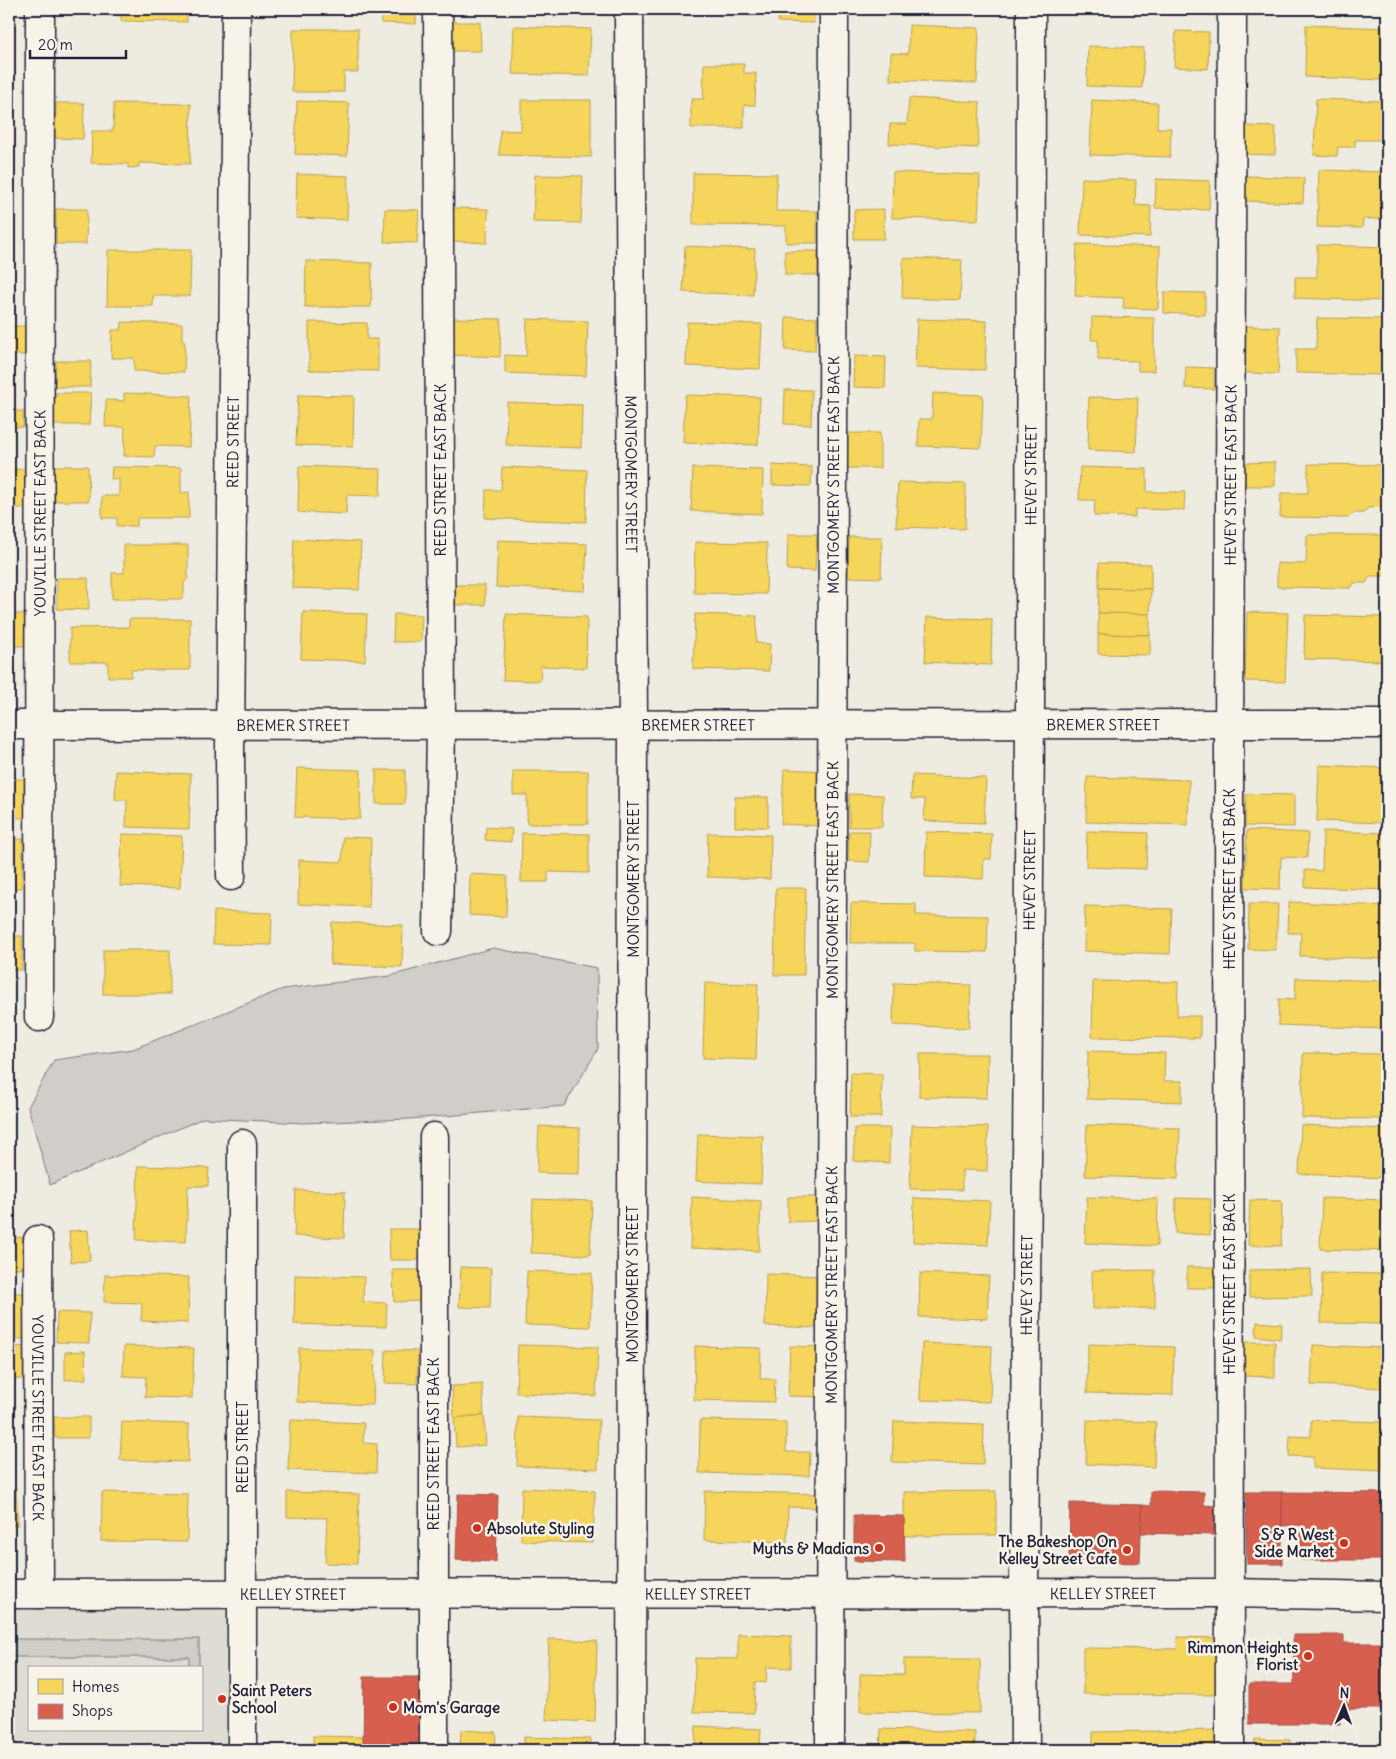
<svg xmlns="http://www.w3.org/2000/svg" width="1396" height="1759" viewBox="0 0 1396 1759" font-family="Delius,sans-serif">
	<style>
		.built { fill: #dfdcd4; fill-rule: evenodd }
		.green { fill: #d1cdc9; stroke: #7a7882 }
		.homes { fill: #f6d55c; stroke: #b69f52 }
		.shops { fill: #d6604d; stroke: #a04d48 }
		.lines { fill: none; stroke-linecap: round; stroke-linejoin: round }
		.minor-casing { stroke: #22223b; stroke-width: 31 }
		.minor { stroke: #f7f3e8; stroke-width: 28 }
		.poi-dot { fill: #c8321e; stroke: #f7f3e8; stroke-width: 2 }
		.labels { text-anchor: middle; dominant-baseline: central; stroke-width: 5; stroke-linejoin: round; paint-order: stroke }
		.street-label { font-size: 15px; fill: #22223b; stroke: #f7f3e8 }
		.poi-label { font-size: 15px; font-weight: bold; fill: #22223b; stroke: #f7f3e8; text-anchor: end }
	</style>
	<rect width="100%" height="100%" fill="#eeebe1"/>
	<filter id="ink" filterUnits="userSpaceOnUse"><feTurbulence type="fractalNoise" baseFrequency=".02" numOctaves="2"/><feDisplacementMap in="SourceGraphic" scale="10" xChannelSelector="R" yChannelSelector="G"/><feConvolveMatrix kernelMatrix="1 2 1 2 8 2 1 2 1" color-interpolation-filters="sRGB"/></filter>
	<g filter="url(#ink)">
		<!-- built -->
		<path class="built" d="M9,1594h234l-1,156h-233zM29,1668h172v62h-172z"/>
		<!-- green -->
		<g class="green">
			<path d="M493,948l104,20 1,81 -34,57 -155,13 -106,4 -100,-5 -153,67 -22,-78 26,-47 79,-11 150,-60 107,-13z"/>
			<path d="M9,1639h190v29h-10v-11h-180z"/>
		</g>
		<!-- homes -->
		<g class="homes">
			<path d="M121,9h66v13l-66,-1z"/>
			<path d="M382,9h34v15l-35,-1z"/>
			<path d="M524,9h66v1z"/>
			<path d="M700,9h53v6l-53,-2z"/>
			<path d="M778,9h36v14l-36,-1z"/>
			<path d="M854,9h31v3l-31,1z"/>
			<path d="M912,9h61v2l-61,-1z"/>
			<path d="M450,22h30l1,29h-31z"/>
			<path d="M909,25l70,3 -2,55 -87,-3 1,-27 17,1z"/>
			<path d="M1306,25l80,3 -2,52 -79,-3z"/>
			<path d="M514,26l77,3 -2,47 -77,-2z"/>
			<path d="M293,29h65v43h-14v20h-52z"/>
			<path d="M1176,31l33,1 -1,37 -34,-2z"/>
			<path d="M1088,46l56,2 -2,40 -55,-2z"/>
			<path d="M704,64h40v9h12l-1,32h-11v23h-53v-29h12z"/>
			<path d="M909,98l71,4 -2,46 -89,-4 1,-20h17z"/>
			<path d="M1316,99l67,2 -1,39h-27v7h-17l-1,9 -23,-1z"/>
			<path d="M521,100h70v57l-92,-2 1,-25 21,1z"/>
			<path d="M1092,100l66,3 -1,25h14l-1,29 -80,-2z"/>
			<path d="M297,101l52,2 -2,53 -52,-2z"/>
			<path d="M56,103h28l-1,36 -28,-1z"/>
			<path d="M114,103l77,1 -1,60 -51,-1v4l-11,1v-4l-37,-1 1,-32h21z"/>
			<path d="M1246,126l30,1 -1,28 -30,-1z"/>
			<path d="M1319,170l67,2 -1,47h-22l-1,9 -45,-1z"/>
			<path d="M893,172l87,3 -2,45 -86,-2z"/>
			<path d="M693,173l84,1 -1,37h41v32h-31v-17l-93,-1z"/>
			<path d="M297,174l51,2 -1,44 -51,-2z"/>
			<path d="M535,175l48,1 -2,47 -48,-1z"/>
			<path d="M1245,176l59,2 -1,25 -58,-2z"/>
			<path d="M1082,178l54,2 -1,25 16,1 -1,31 -70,-2z"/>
			<path d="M1156,179l54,2 -1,29 -54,-2z"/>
			<path d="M452,208l36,1 -1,34 -37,-2z"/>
			<path d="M56,209h31l-1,35h-30z"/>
			<path d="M385,209l34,1 -2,33 -33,-1z"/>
			<path d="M884,209v30h-30v-29z"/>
			<path d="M1077,244l83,3 -2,62 -35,-1 1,-10 -49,-2z"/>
			<path d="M1317,245l69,2 -2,54 -89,-3v-21h22z"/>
			<path d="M685,246l70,3 -2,46 -70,-3z"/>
			<path d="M108,250h83l-1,46h-37v10h-46z"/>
			<rect x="785" y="251" width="33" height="24"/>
			<path d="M903,258l59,2 -2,40 -58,-2z"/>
			<path d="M306,261l66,2 -1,44h-66z"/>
			<path d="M1164,292l41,1v22l-41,-2z"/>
			<path d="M786,317l31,1 -2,33 -30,-1z"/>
			<path d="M1092,317l62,1v53h-16v-10l-40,-1v-20h-7z"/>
			<path d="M451,318l50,1 -1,38 -51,-2z"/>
			<path d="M1317,318l68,1 -1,56 -88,-2v-24h20z"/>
			<path d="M527,319l61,2 -2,55 -81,-3v-18l21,1z"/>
			<path d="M917,319l70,2 -2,49 -70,-2z"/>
			<path d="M122,322l60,2v17l3,1 -1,30 -50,-1v-13h-23l1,-28h9z"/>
			<path d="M309,322l58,1v16h11v32l-69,-1z"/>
			<path d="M687,322l75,2 -2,45 -74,-3z"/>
			<rect x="9" y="326" width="19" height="29"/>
			<path d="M1246,326l34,1 -2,47 -33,-1z"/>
			<path d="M854,356l32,1 -1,31 -32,-1z"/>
			<path d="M56,361h35l-1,26h-35z"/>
			<path d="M1186,367l28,1v21l-29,-1z"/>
			<path d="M785,390h27l-1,35 -27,-1z"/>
			<path d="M55,393h36l-2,32h-35z"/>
			<path d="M124,393l67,3 -2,51 -34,-1 -1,11 -30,-1 1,-29h-20l1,-27 18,1z"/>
			<path d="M933,393l50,2 -2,53 -63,-2 1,-27h13z"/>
			<path d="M298,395l56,1 -1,51 -57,-2z"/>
			<path d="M685,395l75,2 -2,48 -75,-2z"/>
			<path d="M1089,397l49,1 -2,54 -48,-2z"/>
			<path d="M507,402l75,3 -1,43 -75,-3z"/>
			<path d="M10,411h13v16h-12z"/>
			<rect x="847" y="433" width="33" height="35"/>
			<path d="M1275,462v24h-30v-23z"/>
			<path d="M1308,464l79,1v40l-3,2 -16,1 -5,5h-10l-5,5 -68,-1 1,-24h27z"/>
			<path d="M772,465l40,2 -1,19 -39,-1z"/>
			<path d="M54,466h34l1,35h-34z"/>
			<path d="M299,466l82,3 -1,27 -33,-1 -1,19 -48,-2z"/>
			<path d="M112,467l69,1v25l8,-1v26h-52v8h-20v-8h-15v-22h17v-17h-8z"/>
			<path d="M502,467l85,3 -1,52 -101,-4 1,-28h15z"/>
			<path d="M1080,467l67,2v23h38l-1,18 -49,-1v8l-41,-1 1,-16h-16z"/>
			<path d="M693,468l70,2 -1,44 -71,-3z"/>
			<path d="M9,469h19l-1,39h-18z"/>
			<path d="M898,482l68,2 -1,45 -69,-2z"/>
			<path d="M788,534h29l-2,37 -28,-1z"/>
			<path d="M1307,535h79l1,41h-17l-4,7h-12l-3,5 -74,-1v-24l29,1z"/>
			<path d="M849,537h33l-1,41 -33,-1z"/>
			<path d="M294,539l67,3 -2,48 -67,-2z"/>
			<path d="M498,540l89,4 -2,47 -89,-4z"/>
			<path d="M695,542l72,1 -1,51 -72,-1z"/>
			<path d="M124,545h64v33l-4,5v11l-3,5h-69v-26h12z"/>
			<path d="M1099,563l52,1v25l-52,-1z"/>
			<path d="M57,578h31l1,32 -32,-1z"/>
			<path d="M452,585h33v20h-34z"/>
			<path d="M1099,588l52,1 -1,25 -52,-1z"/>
			<path d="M303,612l64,2 -2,47 -64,-2z"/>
			<path d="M1247,612l41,1 -3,69 -40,-1z"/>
			<path d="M1098,613l52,1v21l-52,-1z"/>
			<rect x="9" y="614" width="18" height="32"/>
			<path d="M394,614l28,1 -1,27h-28z"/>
			<path d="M506,614l81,3 -1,51 -45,-2 -1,15 -37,-1z"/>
			<path d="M695,614l62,2 -1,27 14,1 -1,27 -76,-2z"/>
			<path d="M1305,615l82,2v44l-83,-2z"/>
			<path d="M927,617l65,2 -1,46 -66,-3z"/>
			<path d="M129,619h61v51h-59v7h-23v-15h-38v-34l59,-1z"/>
			<path d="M1098,634l52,1v20l-52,-1z"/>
			<path d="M1319,765l68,3v55l-70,-2z"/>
			<path d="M297,768l64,2 -1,49 -65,-2z"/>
			<path d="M784,769l41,2 -3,55 -41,-2z"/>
			<rect x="376" y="770" width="29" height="34"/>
			<path d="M116,771l75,3 -2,55 -63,-2 1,-27h-12z"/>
			<path d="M513,771h75v53h-61v-29h-14z"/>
			<path d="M912,775l74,3 -2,45 -60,-2 1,-22h-14z"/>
			<path d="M1087,777l102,3 -1,45 -102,-3z"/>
			<path d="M9,779h18l-2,39h-16z"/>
			<path d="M849,794l34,1 -1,32h-33z"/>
			<path d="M1246,794l48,1v32l-49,-1z"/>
			<rect x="735" y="797" width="33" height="30"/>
			<path d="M486,827l26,2 -1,13 -26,-2z"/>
			<path d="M1247,830l61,3 -1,25 -26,-1 -1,32 -35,-1z"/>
			<path d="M849,831h21l-1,31 -21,-1z"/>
			<path d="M1087,831l61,2 -2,36 -60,-2z"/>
			<path d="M1323,831l64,2v57l-82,-3v-17l17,1z"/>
			<path d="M926,832l66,2 -1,25h-7l-1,20 -58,-2z"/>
			<path d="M522,833l67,1v39l-41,-1v10h-27z"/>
			<path d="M708,833l63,2 -1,44 -63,-2z"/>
			<path d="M122,834l60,2 -2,52 -60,-2z"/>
			<path d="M343,837l28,1 -2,69 -71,-3 1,-44 43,2z"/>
			<path d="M9,839h14l-1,49h-13z"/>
			<path d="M470,874l37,2 -1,41 -37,-2z"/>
			<path d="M776,888h30l-2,87h-30z"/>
			<path d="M1289,902l98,4v53l-87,-3 1,-23h-13z"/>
			<path d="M851,903l65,1v11l72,1 -1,36 -72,-1v-8h-65z"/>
			<path d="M1249,904h29l-2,46 -28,-1z"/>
			<path d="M1085,906l87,3 -2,45 -86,-3z"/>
			<path d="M214,911l58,2 -1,32 -58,-1z"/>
			<path d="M332,922l71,3 -1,42 -72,-3z"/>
			<rect x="9" y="936" width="13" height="34"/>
			<rect x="103" y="950" width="67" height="44"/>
			<path d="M1296,978l91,3 -1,48 -108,-4 1,-26 16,1z"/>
			<path d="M1093,981l85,1 -1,34h23v22l-108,-1z"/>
			<path d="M705,983l53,1 -2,76 -53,-2z"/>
			<path d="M894,983l77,2 -2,43 -76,-3z"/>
			<path d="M1088,1051l77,2 -1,28h18v21l-95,-3z"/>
			<path d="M1303,1053l84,1v65l-85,-1z"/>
			<path d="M920,1054h68l-1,44 -68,-1z"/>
			<path d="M851,1073l31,1 -1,43h-31z"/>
			<path d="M912,1125l76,2 -1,44 -25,-1v20l-52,-1z"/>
			<path d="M1087,1125l93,3 -2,51 -93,-3z"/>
			<path d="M1301,1125l86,4v49l-88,-4z"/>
			<path d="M539,1126l41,2 -1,46 -42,-1z"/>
			<path d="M855,1128h35l-1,35 -36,-2z"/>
			<path d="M698,1134l65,2 -2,48 -65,-3z"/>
			<path d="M138,1166l71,2 -1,18h-20l-2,56 -50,-2z"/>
			<path d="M296,1190l49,2 -1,46 -50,-2z"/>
			<path d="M692,1197l69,4 -2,50 -69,-3z"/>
			<path d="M788,1197h30v24l-30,1z"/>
			<path d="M1087,1197l71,2 -1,47 -72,-3z"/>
			<path d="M914,1198l76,3 -2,44 -75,-3z"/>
			<path d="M1176,1198l35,1 -1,36 -35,-2z"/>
			<path d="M1322,1198l65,2v51l-67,-2z"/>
			<path d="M533,1199l59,2 -2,54 -59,-2z"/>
			<path d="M1250,1200l32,1 -1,45 -33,-1z"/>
			<path d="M389,1229h31l1,31h-31z"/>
			<path d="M88,1230l2,31 -19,1 -2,-31z"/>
			<path d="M22,1237l3,30 -16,2v-31z"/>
			<path d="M461,1267l30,1 -1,40 -31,-1z"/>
			<rect x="1187" y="1267" width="29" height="21"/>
			<path d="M1311,1269l1,27 -63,1v-27z"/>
			<path d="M393,1270h30l1,31 -30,1z"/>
			<path d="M1155,1270v38l-62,1 -1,-38z"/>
			<path d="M527,1271l65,2 -2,54 -65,-2z"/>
			<path d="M920,1273l69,3 -2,43 -68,-2z"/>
			<path d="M1322,1273l65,1v50l-66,-1z"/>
			<path d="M766,1274l56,2 -2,52 -55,-2z"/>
			<path d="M105,1275l84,2 -1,46 -47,-2 1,-18 -38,-1z"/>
			<path d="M295,1275l69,2 -1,25 24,1 -1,24 -92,-3z"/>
			<rect x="9" y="1293" width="18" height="46"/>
			<path d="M57,1312l33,1 -1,30 -33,-1z"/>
			<path d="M1257,1322l25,2 -2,15 -24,-3z"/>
			<path d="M1242,1342h33v35l-33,-1z"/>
			<path d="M922,1343l70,3 -2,56 -70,-2z"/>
			<path d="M1088,1344l86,3 -1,48 -86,-2z"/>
			<path d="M518,1345l80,2 -2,49 -80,-3z"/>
			<path d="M1313,1345l73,3 -1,40 -74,-3z"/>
			<path d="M9,1346l20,1v32h-20z"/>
			<path d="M124,1346l70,2 -2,50 -47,-1 1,-20 -23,-1z"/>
			<path d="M695,1346l66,2 -1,31h15l-1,23 -80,-2z"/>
			<path d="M790,1346l32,1 -2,50 -32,-1z"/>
			<path d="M299,1348l76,2 -2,55 -76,-3z"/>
			<path d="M386,1350l32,1 -1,33 -32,-1z"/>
			<path d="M85,1351l1,28 -21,1v-28z"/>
			<path d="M482,1384l2,31 -30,3 -2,-32z"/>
			<path d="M484,1415l2,30 -30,2 -2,-29z"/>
			<path d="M54,1417h35v21h-34z"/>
			<path d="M518,1417l81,3 -1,49 -81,-3z"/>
			<path d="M290,1420l74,3 -1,20 14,1 -1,29 -88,-3z"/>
			<path d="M700,1420l86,2v30h24l-1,24 -110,-3z"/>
			<path d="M1087,1420l69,2 -2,45 -68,-3z"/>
			<path d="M1311,1420l76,2v49l-74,-3v-11l-24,-1 1,-20 21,1z"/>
			<path d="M894,1421l90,3 -1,41 -91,-3z"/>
			<path d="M122,1422l67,2 -1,38 -68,-2z"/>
			<path d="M16,1488l2,37h-9v-36z"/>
			<path d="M522,1488l73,3 -2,52 -72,-2z"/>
			<path d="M705,1491l116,3v14l-33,-1 -1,35 -83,-2z"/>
			<path d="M996,1491v44l-92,1v-44z"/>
			<path d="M102,1492l86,2 -1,48 -86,-1z"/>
			<path d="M287,1492l72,2 -2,70 -32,-1 2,-45 -40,-1z"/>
			<path d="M738,1634l53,2v32l-24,-1 -1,16 -11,-1 -1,31 -60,-1 1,-54 43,1z"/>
			<path d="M1178,1637l41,1v57l-136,-1v-46l94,1z"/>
			<path d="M549,1639l48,2 -2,81 -49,-2z"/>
			<path d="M904,1659h76v54l-120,-1v-38l44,1z"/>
			<path d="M696,1726l65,3 -1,21h-65z"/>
			<path d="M881,1729l94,3v18h-95z"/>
			<path d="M461,1730l35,2 -1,18h-35z"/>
			<path d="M1225,1730v20h-132v-18z"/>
			<path d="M313,1736l50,1v13h-72l1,-5h21z"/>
			<path d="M524,1737l67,2v11h-68z"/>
			<path d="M1255,1739l35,1v10h3h-38z"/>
		</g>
		<!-- shops -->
		<g class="shops">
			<path d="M1151,1491l53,1v13l11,1 -1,29 -73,-2 1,-28 9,1z"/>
			<path d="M1246,1492h36v72h-35z"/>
			<path d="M1282,1492l105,1v67h-86v-35l-19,1z"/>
			<path d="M458,1494l40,1 -2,67 -40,-2z"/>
			<path d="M1070,1503l72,2 -2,58 -71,-2z"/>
			<path d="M854,1515l50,1 1,46 -51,-1z"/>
			<path d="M1293,1635h51v8h43v66h-47v15h-91v-40h45z"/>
			<path d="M364,1677h59v73h-60z"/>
		</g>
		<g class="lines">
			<defs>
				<g id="minor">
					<path id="s1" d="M629,9l4,715 -2,1026"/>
					<path id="s2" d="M9,725l1378,-1"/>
					<path id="s3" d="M231,876l-1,-124 6,-743"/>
					<path d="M438,931l3,-207 -3,-715"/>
					<path id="s4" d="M39,1017l1,-1008"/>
					<path id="s5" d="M38,1240l1,354"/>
					<path id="s6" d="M9,1594l1221,-1 157,3"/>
					<path d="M242,1750v-606"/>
					<path d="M434,1750v-613"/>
					<path id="s7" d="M830,1750l4,-1741"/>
					<path id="s8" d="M1025,1750l-1,-157 6,-869 1,-715"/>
					<path id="s9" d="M1230,1750l-1,-1000 3,-741"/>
				</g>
			</defs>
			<!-- minor casing -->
			<use href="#minor" class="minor-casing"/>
			<!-- minor -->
			<use href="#minor" class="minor"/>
		</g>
	</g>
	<!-- markers -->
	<g class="poi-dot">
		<circle cx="477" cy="1528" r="5"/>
		<circle cx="1344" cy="1543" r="5"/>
		<circle cx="879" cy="1548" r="5"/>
		<circle cx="1127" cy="1550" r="5"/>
		<circle cx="1308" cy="1656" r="5"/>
		<circle cx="222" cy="1699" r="5"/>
		<circle cx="393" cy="1707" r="5"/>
	</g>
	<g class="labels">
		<!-- street labels -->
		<g class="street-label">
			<text stroke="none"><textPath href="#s3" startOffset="434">REED STREET</textPath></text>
			<text transform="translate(440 470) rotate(-90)">REED STREET EAST BACK</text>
			<text stroke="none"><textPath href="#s9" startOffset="1275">HEVEY STREET EAST BACK</textPath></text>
			<text stroke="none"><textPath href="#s1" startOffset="465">MONTGOMERY STREET</textPath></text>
			<text stroke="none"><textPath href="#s7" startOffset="1275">MONTGOMERY STREET EAST BACK</textPath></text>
			<text stroke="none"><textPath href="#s8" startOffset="1275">HEVEY STREET</textPath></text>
			<text stroke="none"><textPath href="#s4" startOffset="504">YOUVILLE STREET EAST BACK</textPath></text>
			<text stroke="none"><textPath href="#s2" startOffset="284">BREMER STREET</textPath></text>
			<text stroke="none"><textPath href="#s2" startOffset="689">BREMER STREET</textPath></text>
			<text stroke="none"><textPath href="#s2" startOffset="1094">BREMER STREET</textPath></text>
			<text transform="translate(633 879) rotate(-90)">MONTGOMERY STREET</text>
			<text transform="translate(1229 879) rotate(-90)">HEVEY STREET EAST BACK</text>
			<text stroke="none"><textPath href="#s7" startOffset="870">MONTGOMERY STREET EAST BACK</textPath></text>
			<text stroke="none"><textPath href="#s8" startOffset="870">HEVEY STREET</textPath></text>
			<text transform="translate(632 1284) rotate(-90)">MONTGOMERY STREET</text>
			<text stroke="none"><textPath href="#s7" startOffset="465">MONTGOMERY STREET EAST BACK</textPath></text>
			<text transform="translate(1229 1284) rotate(-90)">HEVEY STREET EAST BACK</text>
			<text stroke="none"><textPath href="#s8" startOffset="465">HEVEY STREET</textPath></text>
			<text stroke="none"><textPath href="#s5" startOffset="178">YOUVILLE STREET EAST BACK</textPath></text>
			<text transform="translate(433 1444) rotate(-90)">REED STREET EAST BACK</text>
			<text transform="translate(242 1447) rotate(-90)">REED STREET</text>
			<text stroke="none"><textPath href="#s6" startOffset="1094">KELLEY STREET</textPath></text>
			<text stroke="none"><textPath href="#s6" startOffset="284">KELLEY STREET</textPath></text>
			<text stroke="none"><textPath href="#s6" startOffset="689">KELLEY STREET</textPath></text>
		</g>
		<!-- poi labels -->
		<g class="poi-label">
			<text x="487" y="1528" text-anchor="start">Absolute Styling</text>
			<text x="1334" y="1534">S &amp; R West<tspan x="1334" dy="17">Side Market</tspan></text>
			<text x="1117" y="1541">The Bakeshop On<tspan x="1117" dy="17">Kelley Street Cafe</tspan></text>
			<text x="869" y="1548">Myths &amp; Madians</text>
			<text x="1298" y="1647">Rimmon Heights<tspan x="1298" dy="17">Florist</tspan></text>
			<text x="232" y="1690" text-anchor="start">Saint Peters<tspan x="232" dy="17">School</tspan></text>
			<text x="403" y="1707" text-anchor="start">Mom's Garage</text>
		</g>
	</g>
	<!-- margin -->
	<rect width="1396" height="1759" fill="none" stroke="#f7f3e8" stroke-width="30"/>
	<rect x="15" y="15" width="1366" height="1729" fill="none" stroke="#22223b" stroke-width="2" filter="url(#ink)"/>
	<!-- legend -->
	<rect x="28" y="1666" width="175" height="65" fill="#f7f3e8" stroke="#a29fa3"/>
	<rect x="38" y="1679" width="25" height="15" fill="#f6d55c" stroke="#a29fa3"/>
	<text x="72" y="1692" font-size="15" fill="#22223b">Homes</text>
	<rect x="38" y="1704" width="25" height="15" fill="#d6604d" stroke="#a29fa3"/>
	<text x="72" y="1716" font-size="15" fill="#22223b">Shops</text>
	<!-- north arrow -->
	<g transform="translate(1344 1706) rotate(2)" stroke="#f7f3e8" stroke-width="4" paint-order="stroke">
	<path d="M0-4L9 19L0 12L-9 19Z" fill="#22223b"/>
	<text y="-8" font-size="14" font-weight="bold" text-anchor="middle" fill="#22223b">N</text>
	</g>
	<!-- scale -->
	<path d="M30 50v8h96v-8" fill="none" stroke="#22223b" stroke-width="2.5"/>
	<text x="38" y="50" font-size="15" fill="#22223b" stroke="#f7f3e8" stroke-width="4" paint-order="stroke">20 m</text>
</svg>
